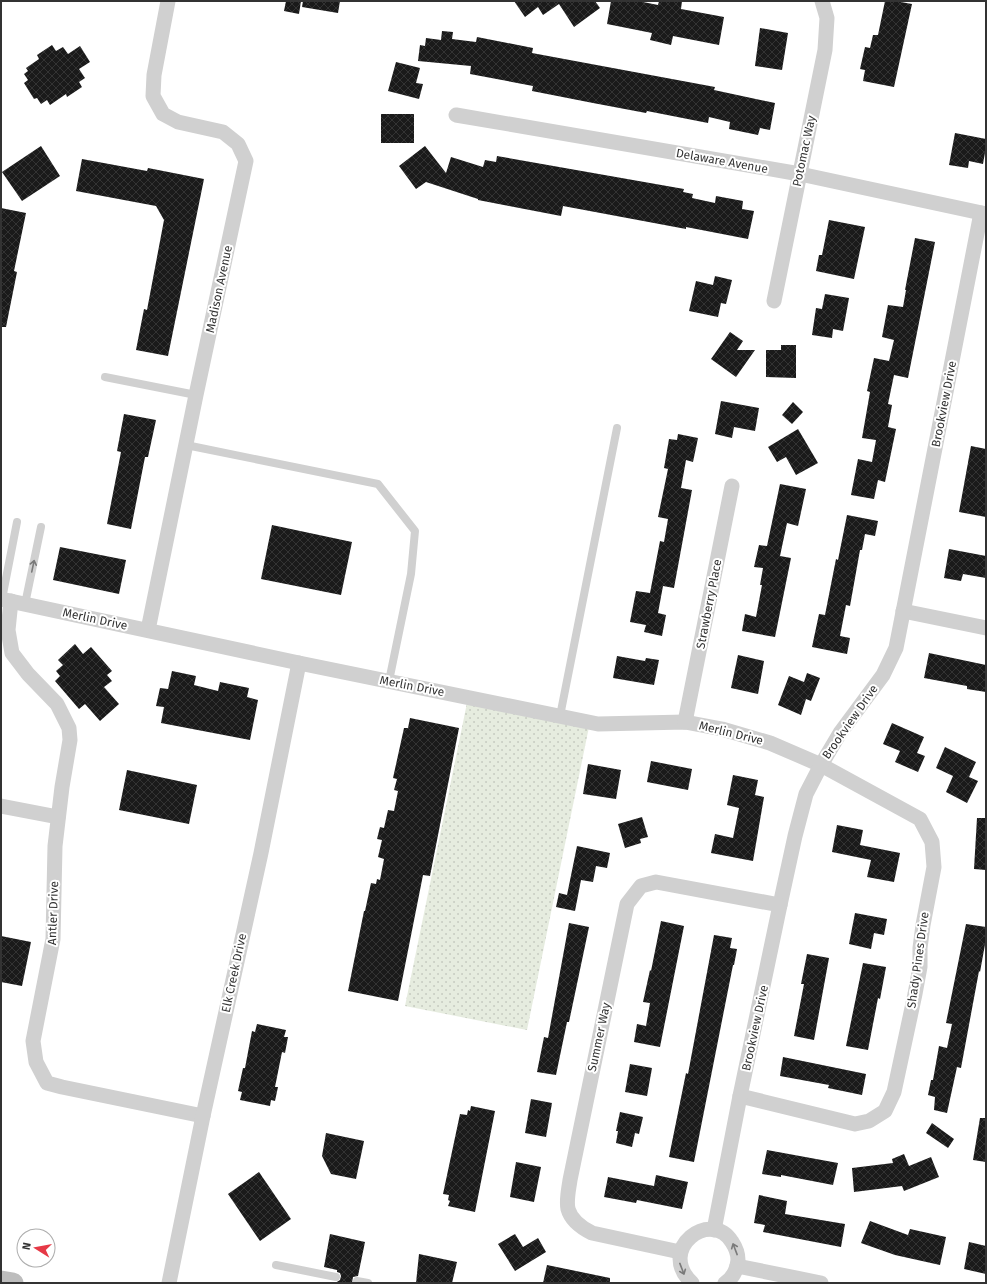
<svg xmlns="http://www.w3.org/2000/svg" width="987" height="1284" viewBox="0 0 987 1284" font-family="'Fira Sans',sans-serif">
	<style>
		.park { fill: url(#park-dots) }
		.building { fill: url(#building-cross-hatch) }
		.lines { fill: none; stroke-linecap: round; stroke-linejoin: round }
		.lane { stroke: #d0d0d0; stroke-width: 8 }
		.street { stroke: #d0d0d0; stroke-width: 15 }
		.secondary { stroke: #bdbdbd; stroke-width: 21 }
		.oneway { stroke: #7a7a7a }
		.labels { text-anchor: middle; dominant-baseline: central; stroke-width: 4; stroke-linejoin: round; paint-order: stroke }
		.street-label { font-size: 12px; fill: #333; stroke: #fff }
	</style>
	<defs>
		<pattern id="park-dots" width="8" height="8" patternUnits="userSpaceOnUse"><rect width="8" height="8" fill="#e6ecdf"/><path d="M2 2h.1M6 6h.1" fill="none" stroke="#c6cbc0" stroke-width="1.8" stroke-linecap="round"/></pattern>
		<pattern id="building-cross-hatch" width="8" height="8" patternUnits="userSpaceOnUse"><rect width="8" height="8" fill="#1a1a1a"/><path d="M0 0l8 8M0 8l8-8" fill="none" stroke="#333"/></pattern>
	</defs>
	<rect width="100%" height="100%" fill="#fff"/>
	<!-- park -->
	<path class="park" d="M468,698l122,24 -63,308 -122,-24z"/>
	<!-- building -->
	<g class="building">
		<path d="M286,1h15l-2,13 -15,-3z"/>
		<path d="M303,1h37l-2,12 -36,-6z"/>
		<path d="M514,1h81l5,7 -26,19 -15,-23 -16,11 -5,-8 -13,10z"/>
		<path d="M611,1h27l20,4 1,-4h23l-1,8 43,8 -5,28 -46,-9 -2,9 -21,-5 2,-7 -45,-9z"/>
		<path d="M885,1h10l17,3 -18,83 -31,-6 2,-11 -5,-1 5,-22 5,1 3,-13h5z"/>
		<path d="M760,28l28,5 -6,37 -27,-4z"/>
		<path d="M442,31l11,1 -1,7 24,3 1,-5 56,11 -1,5 183,34 -1,3 61,13 -5,27 -10,-2 -2,7 -29,-6 1,-7 -21,-5 -1,6 -61,-12 -1,2 -53,-10 -61,-12 1,-5 -63,-12 1,-8 -53,-5 2,-16 5,1 1,-8 15,2z"/>
		<path d="M52,45l4,6 7,-4 5,7 12,-8 10,16 -11,7 6,9 -6,4 3,5 -15,10 -1,-3 -16,11 -3,-5 -6,4 -4,-6 -3,1 -10,-16 4,-3 -4,-6 4,-3 -2,-3 13,-9 -2,-4z"/>
		<path d="M396,62l24,6 -4,15 7,1 -4,15 -31,-8z"/>
		<rect x="381" y="114" width="33" height="29"/>
		<path d="M955,133l31,6v8l-3,17 -14,-3 -1,7 -19,-3z"/>
		<path d="M41,146l19,30 -38,25 -20,-29z"/>
		<path d="M425,146l21,27 5,-16 32,10 2,-7 11,2 1,-6 187,33 -1,3 10,2 -1,4 23,5 1,-7 27,5 -1,8 12,2 -6,28 -62,-12v2l-123,-23 -2,10 -52,-10 -31,-6v-1l-52,-17 -10,7 -17,-23z"/>
		<path d="M82,159l65,12 1,-3 56,11 -36,177 -32,-6 8,-41 3,1 17,-90 -8,-14 -80,-15z"/>
		<path d="M1,208l25,5 -12,58 3,1 -11,55h-5z"/>
		<path d="M829,220l36,7 -11,52 -38,-8 3,-16h3z"/>
		<path d="M915,238l20,4 -27,136 -14,-3 -6,29 4,1 -4,22 8,2 -11,53 -7,-2 -4,19 -23,-4 7,-36 14,3 4,-22 -14,-2 8,-46 -3,-1 7,-33 15,3 5,-21 -12,-3 6,-32 15,2 3,-17h-1z"/>
		<path d="M715,276l17,4 -6,24 -5,-1 -3,14 -29,-6 7,-30 17,4z"/>
		<path d="M825,294l24,4 -6,33 -10,-2 -1,9 -20,-3 4,-27 6,1z"/>
		<path d="M730,332l13,9 -6,9h18l-19,27 -25,-18z"/>
		<path d="M781,345h15v33l-30,-1v-27h15z"/>
		<path d="M721,401l38,7 -4,23 -21,-4 -2,11 -17,-4z"/>
		<path d="M793,402l10,10 -11,12 -10,-9z"/>
		<path d="M124,414l32,6 -8,37h-3l-14,72 -24,-5 14,-72 -4,-1z"/>
		<path d="M798,429l20,34 -22,12 -10,-18 -9,5 -9,-15z"/>
		<path d="M678,434l20,4 -5,24 -7,-2 -5,28 11,2 -18,98 -11,-2 -5,27 8,2 -4,21 -18,-4 2,-7 -16,-3 6,-31 14,2 10,-52 4,1 4,-23 -10,-2 10,-48 -4,-1 5,-29 8,1z"/>
		<path d="M971,446l15,3v68l-27,-5z"/>
		<path d="M780,484l26,5 -8,37 -11,-3 -7,33 11,2 -16,79 -33,-6 3,-17 11,3 6,-32h-2l3,-17 -9,-1 5,-22 8,1z"/>
		<path d="M847,515l31,6 -3,15 -10,-2 -3,16h-2l-10,56 -4,-1 -6,31 10,2 -3,16 -35,-7 7,-33 6,1 11,-56 2,1z"/>
		<path d="M272,525l80,17 -11,53 -80,-16z"/>
		<path d="M60,547l66,13 -7,34 -66,-14z"/>
		<path d="M949,549l37,7v22l-23,-4 -2,7 -17,-3z"/>
		<path d="M75,644l8,10 8,-7 21,24 -5,4 5,6 -8,6 15,17 -19,17 -15,-17 -6,5 -24,-28 5,-5 -4,-5 7,-6 -5,-5z"/>
		<path d="M929,653l57,12v27l-19,-3v-3l-43,-8z"/>
		<path d="M738,655l26,6 -6,33 -27,-6z"/>
		<path d="M617,656l28,5 1,-3 13,2 -5,25 -41,-7z"/>
		<path d="M172,671l24,5 -2,9 24,6 2,-9 29,6 -2,9 11,3 -8,40 -89,-17 3,-16 -8,-1 4,-18 8,1z"/>
		<path d="M807,673l13,5 -9,23 -5,-2 -5,16 -23,-10 11,-29 15,6z"/>
		<path d="M410,718l49,10 -29,148 -7,-1 -25,126 -50,-10 16,-80h1l6,-28 5,1 1,-5 3,1 4,-21 -6,-2 4,-17 -5,-1 3,-12 4,1 4,-18 6,1 4,-20 -4,-1 3,-11 -4,-1 11,-50h4z"/>
		<path d="M892,723l32,14 -7,16 8,3 -7,16 -23,-10 5,-11 -17,-7z"/>
		<path d="M945,747l31,15 -7,15 9,4 -11,22 -21,-11 7,-16 -17,-8z"/>
		<path d="M651,761l41,8 -4,21 -41,-8z"/>
		<path d="M588,764l33,6 -5,29 -33,-5z"/>
		<path d="M127,770l70,15 -8,39 -70,-14z"/>
		<path d="M733,775l25,5 -3,15 9,2 -11,64 -42,-8 4,-19 18,4 6,-30 -12,-3z"/>
		<path d="M642,817l6,20 -8,2 1,4 -16,5 -7,-24z"/>
		<path d="M977,818h9v52l-12,-1z"/>
		<path d="M837,825l26,5 -3,15 40,8 -6,29 -27,-5 4,-17 -39,-8z"/>
		<path d="M577,846l33,7 -3,15 -11,-2 -3,16 -12,-2 -6,31 -19,-4 3,-14 8,2z"/>
		<path d="M855,913l32,6 -3,16 -10,-2 -3,16 -22,-5z"/>
		<path d="M661,921l23,5 -24,121 -26,-5 3,-18 9,2 4,-23 -7,-1 7,-32 1,1z"/>
		<path d="M569,923l20,4 -20,95h-2l-11,53 -19,-3 7,-35 4,1z"/>
		<path d="M966,924l20,3v12l-6,33 -1,-1 -18,97 -4,-1 -10,46 -13,-3 1,-13 -7,-2 3,-15h2l6,-34 8,2 5,-24 -6,-1z"/>
		<path d="M714,935l18,3 -2,10 7,1 -3,16h-1l-39,197 -25,-5 17,-84 2,1z"/>
		<path d="M1,936l30,6 -9,44 -21,-4z"/>
		<path d="M807,954l22,4 -15,82 -20,-4 10,-52h-3z"/>
		<path d="M863,963l23,4 -6,32 -2,-1 -10,52 -22,-4z"/>
		<path d="M257,1024l29,6 -2,7h4l-3,16 -3,-1 -7,35h3l-3,14 -4,-1 -1,6 -30,-6 2,-8 -4,-1 5,-23h2l7,-37 3,1z"/>
		<path d="M783,1057l83,17 -4,21 -34,-7 1,-3 -49,-9z"/>
		<path d="M630,1064l22,4 -5,28 -22,-4z"/>
		<path d="M531,1099l21,4 -6,34 -21,-4z"/>
		<path d="M471,1106l24,5 -20,101 -27,-6 2,-5 -2,-1 1,-5 -6,-1 17,-80 7,1 1,-5 2,1z"/>
		<path d="M620,1112l23,5 -4,17 -4,-1 -3,14 -16,-4 2,-12h-2z"/>
		<path d="M980,1118h6v44l-13,-2z"/>
		<path d="M932,1123l22,16 -6,9 -22,-15z"/>
		<path d="M326,1133l38,8 -8,38 -25,-5 -9,-18z"/>
		<path d="M767,1150l71,13 -5,22 -52,-10v2l-19,-3z"/>
		<path d="M904,1154l5,12 22,-9 8,20 -35,14 -2,-5 -48,6 -2,-24 41,-5 -1,-4z"/>
		<path d="M516,1162l25,5 -7,35 -24,-5z"/>
		<path d="M259,1172l32,47 -31,22 -32,-47z"/>
		<path d="M656,1175l32,7 -6,27 -45,-9 -1,3 -32,-6 4,-20 46,9z"/>
		<path d="M759,1195l28,6 -2,13 60,10 -4,23 -78,-15 2,-7 -11,-2z"/>
		<path d="M870,1221l38,14 2,-6 36,8 -6,28 -45,-10 -34,-12z"/>
		<path d="M330,1234l35,8 -7,34 -5,1 -1,6h-17l5,-3 1,-4 -1,-3 -3,-1v-2l-13,-3z"/>
		<path d="M515,1234l8,13 15,-9 8,14 -31,19 -17,-27z"/>
		<path d="M969,1242l17,4v28l-22,-5z"/>
		<path d="M419,1254l38,8 -5,21h-36z"/>
		<path d="M547,1265l63,13v5h-67z"/>
	</g>
	<g class="lines">
		<!-- lane -->
		<g class="lane">
			<path d="M105,377l91,18"/>
			<path d="M186,445l192,39 37,47 -4,43 -22,107"/>
			<path d="M2,599l15,-77"/>
			<path d="M25,604l16,-77"/>
			<path d="M560,716l57,-288"/>
			<path d="M276,1265l60,12"/>
			<path d="M357,1281l11,2"/>
		</g>
		<!-- street -->
		<g class="street">
			<path d="M456,115l344,59 186,40"/>
			<path d="M774,301l51,-251 2,-32 -5,-17"/>
			<path d="M1,599l298,64 299,61 87,-2 37,7 48,14 51,22 99,54 12,23 2,25 -11,58 -3,23v19l-5,27 -21,98 -9,19 -16,10 -14,3 -115,-28"/>
			<path d="M11,601l-3,29 4,23 16,21 29,30 12,24 1,12 -8,47 -7,59 -2,93 -20,102 3,21 11,21 15,4 141,29"/>
			<path d="M903,611l83,17"/>
			<path d="M148,630l48,-235 50,-234 -8,-17 -15,-12 -45,-10 -15,-8 -10,-18 1,-21 14,-74"/>
			<path d="M685,722l47,-236"/>
			<path d="M1,806l57,11"/>
			<path d="M714,1230l26,-134 40,-191 15,-69 11,-42 15,-29 19,-32 43,-58 13,-27 85,-435"/>
			<path d="M680,1252l-88,-19c-10,-5 -21,-13 -24,-24 -2,-9 1,-21 2,-29l57,-276 14,-18 15,-4 124,23"/>
			<path d="M737,1266l84,17"/>
			<path d="M169,1283l34,-167 58,-263 38,-190"/>
			<path d="M692,1283c-36,-34 19,-75 40,-41 4,6 6,11 6,18 -1,9 -5,18 -13,23"/>
		</g>
		<!-- secondary -->
		<path class="secondary" d="M1,1281l12,2"/>
	</g>
	<!-- one-way arrows -->
	<defs><path id="oneway-shaft" d="M-6 0H5M1.5-3L5.5 0L1.5 3" fill="none" stroke-width="1.6" stroke-linecap="round" stroke-linejoin="round"/></defs>
	<g class="oneway">
		<use href="#oneway-shaft" transform="translate(33 566) rotate(-78)"/>
		<use href="#oneway-shaft" transform="translate(735 1249) rotate(-111)"/>
		<use href="#oneway-shaft" transform="translate(682 1269) rotate(69)"/>
	</g>
	<g class="labels">
		<!-- street labels -->
		<g class="street-label">
			<text transform="translate(804 151) rotate(-78)">Potomac Way</text>
			<text transform="translate(722 161) rotate(10)">Delaware Avenue</text>
			<text transform="translate(219 289) rotate(-78)">Madison Avenue</text>
			<text transform="translate(944 404) rotate(-79)">Brookview Drive</text>
			<text transform="translate(709 604) rotate(-79)">Strawberry Place</text>
			<text transform="translate(95 619) rotate(12)">Merlin Drive</text>
			<text transform="translate(412 686) rotate(11)">Merlin Drive</text>
			<text transform="translate(850 722) rotate(-55)">Brookview Drive</text>
			<text transform="translate(731 733) rotate(14)">Merlin Drive</text>
			<text transform="translate(53 913) rotate(-88)">Antler Drive</text>
			<text transform="translate(918 960) rotate(-82)">Shady Pines Drive</text>
			<text transform="translate(234 973) rotate(-78)">Elk Creek Drive</text>
			<text transform="translate(755 1028) rotate(-78)">Brookview Drive</text>
			<text transform="translate(599 1037) rotate(-78)">Summer Way</text>
		</g>
	</g>
	<!-- border -->
	<rect width="987" height="1284" fill="none" stroke="#333333" stroke-width="4"/>
	<!-- north arrow -->
	<g transform="translate(36 1248) rotate(281)"><circle r="19" fill="#ffffff" stroke="#adadad"/>
	<path d="M0-3L7 15L0 10L-7 15Z" fill="#e63946"/>
	<text y="-6" font-size="11" font-weight="bold" text-anchor="middle" fill="#333333">N</text>
	</g>
</svg>
